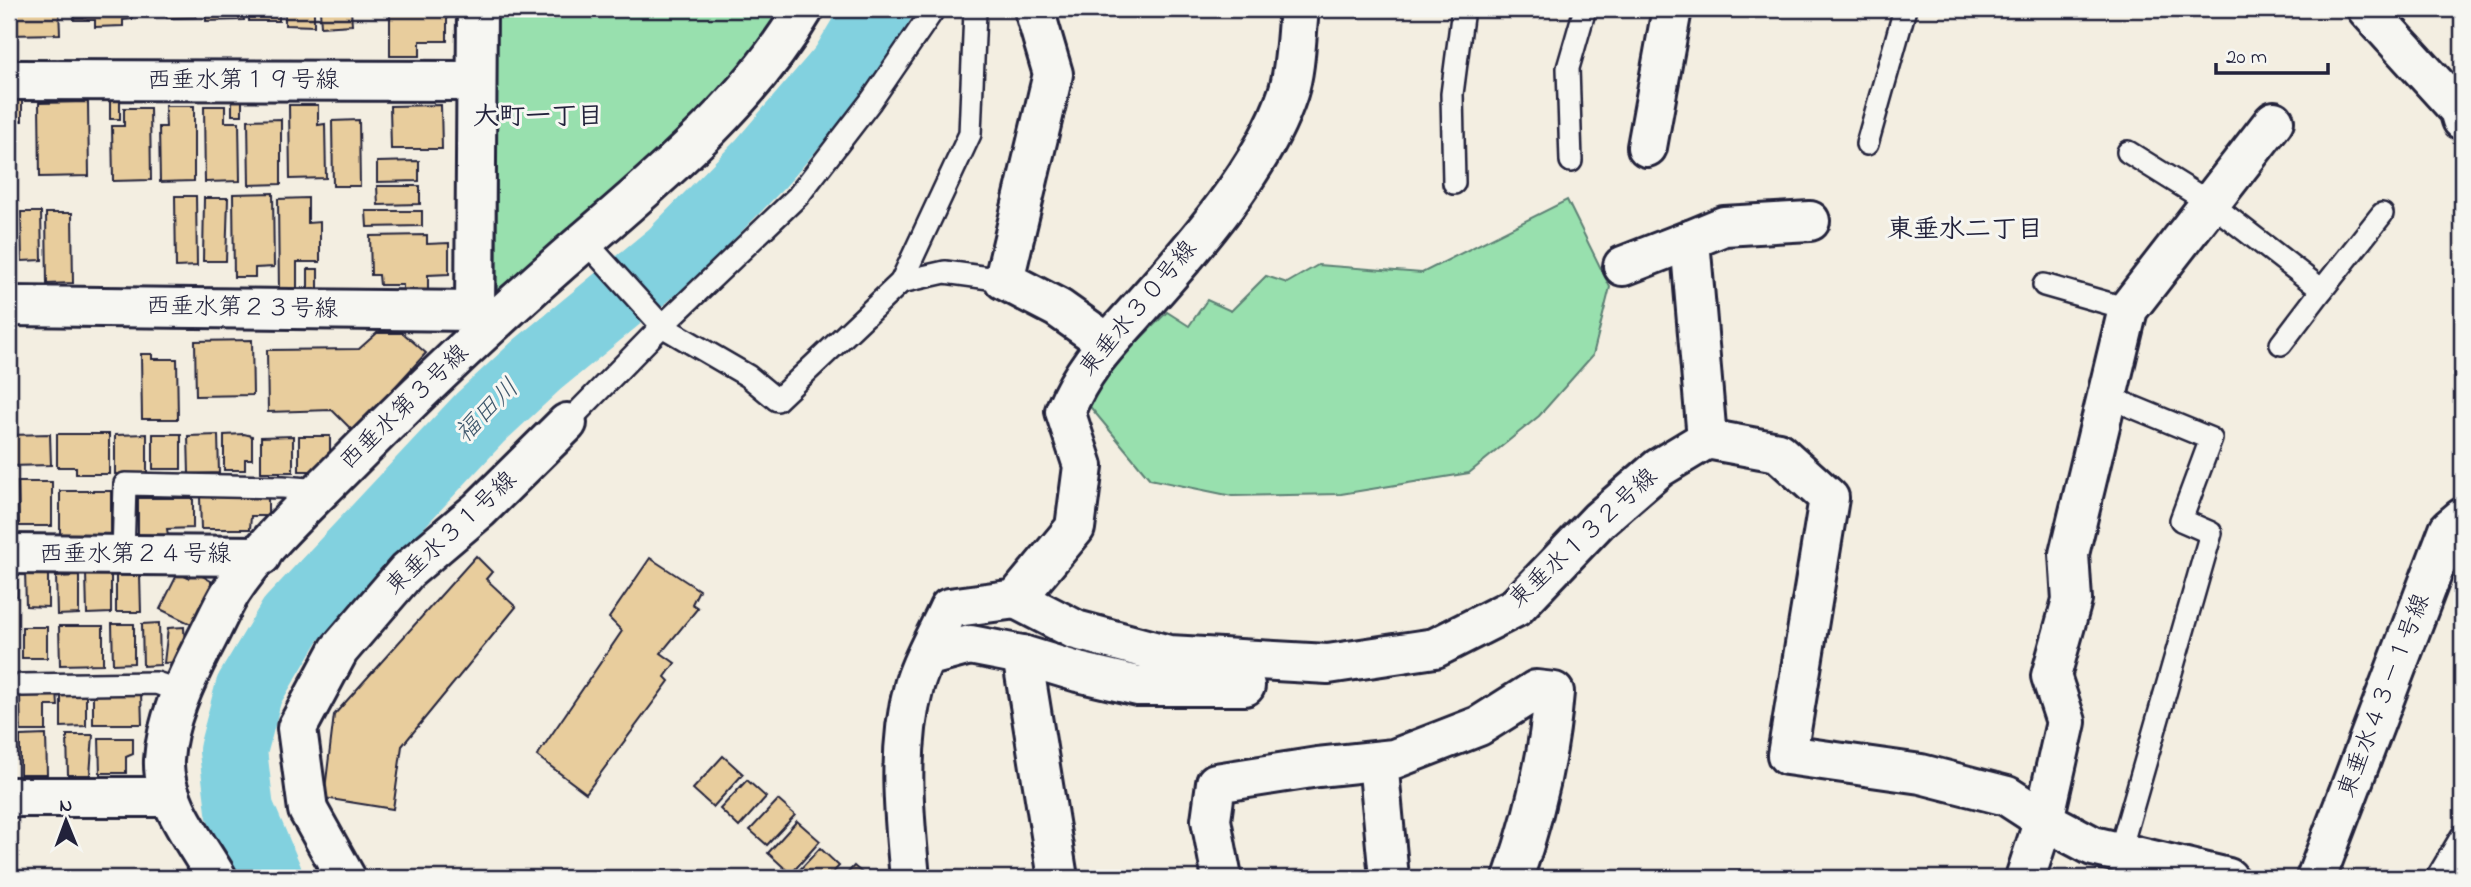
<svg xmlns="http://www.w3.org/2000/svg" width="2471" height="887" viewBox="0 0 2471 887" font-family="'Indie Flower','Klee One',sans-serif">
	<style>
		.green { fill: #98e0ae; stroke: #5d8174; stroke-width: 2 }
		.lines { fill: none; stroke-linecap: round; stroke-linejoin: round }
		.river { stroke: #82d1df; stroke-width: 68 }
		.building { fill: #e8cd9d; stroke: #22223b; stroke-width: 2 }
		.service-casing { stroke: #22223b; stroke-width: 26 }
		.minor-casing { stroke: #22223b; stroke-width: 44 }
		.service { stroke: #f6f6f2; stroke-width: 21 }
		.minor { stroke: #f6f6f2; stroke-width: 38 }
		.labels { text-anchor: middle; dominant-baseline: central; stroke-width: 6; stroke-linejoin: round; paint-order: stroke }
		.street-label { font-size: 24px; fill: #22223b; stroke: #f6f6f2 }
		.neighbourhood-label { font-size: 26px; font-weight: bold; fill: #22223b; stroke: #f6f6f2 }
		.water-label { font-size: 26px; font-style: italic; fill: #3f576c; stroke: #f6f6f2 }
	</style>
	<rect width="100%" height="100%" fill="#f3eee1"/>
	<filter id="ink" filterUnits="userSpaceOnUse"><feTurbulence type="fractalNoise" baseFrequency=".0143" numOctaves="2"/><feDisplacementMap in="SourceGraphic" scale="14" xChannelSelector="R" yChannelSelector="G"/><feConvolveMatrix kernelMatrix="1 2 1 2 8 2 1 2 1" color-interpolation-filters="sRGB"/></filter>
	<g filter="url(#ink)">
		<!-- green -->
		<g class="green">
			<path d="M496,9h288l-69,91 -151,137 -67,53z"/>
			<path d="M1567,200l43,87 -17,68 -54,61 -70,57 -128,21 -109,2 -82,-17 -68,-82 85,-85 22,14 18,-26 24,11 35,-35 21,7 31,-18 104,8z"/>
		</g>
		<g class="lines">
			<!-- river -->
			<path class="river" d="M269,878l-29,-68 -7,-59 16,-61 42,-70 189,-202 57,-53 135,-111 89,-91 83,-97 34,-57"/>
		</g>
		<!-- building -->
		<g class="building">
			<path d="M9,9h50l1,25 -51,1z"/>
			<path d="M74,9h58v10l-9,1v6l-28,1v-7h-21z"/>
			<path d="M167,9h28l1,8 -29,1z"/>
			<path d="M206,9h37l1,11 -38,1z"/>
			<rect x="249" y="9" width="30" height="12"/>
			<path d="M285,9h29v17l-29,-1z"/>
			<path d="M320,9h31l1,16 -31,2z"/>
			<path d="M390,9h57v32h-27v15h-30z"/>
			<rect x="12" y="97" width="10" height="24"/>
			<path d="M120,97v22h-10v-21z"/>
			<path d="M242,98v17h-10v-16z"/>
			<path d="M88,102l1,74 -49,1 -1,-74z"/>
			<path d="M289,105h29v20l7,-1 1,54 -36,1z"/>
			<path d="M441,105l1,44h-51l-1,-43z"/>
			<path d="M165,106h29v75l-34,1 -1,-55h7z"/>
			<path d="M204,106h21v16h14l1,59 -35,1z"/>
			<path d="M124,108h26l1,72 -38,1 -1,-55h12z"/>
			<path d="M281,119v65l-32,1 -1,-65z"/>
			<path d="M359,120l1,66h-27l-1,-65z"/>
			<path d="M419,161v20l-42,1v-20z"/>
			<path d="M377,186h43v18l-42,1z"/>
			<path d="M273,193l1,74 -19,1v9h-21l-1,-83z"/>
			<path d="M175,196h21l1,70 -21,1z"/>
			<path d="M204,198h24l-2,63h-23z"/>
			<path d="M308,198v25l12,-1v40h-23v30h-18l-1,-93z"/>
			<path d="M366,211h56v15l-55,1z"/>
			<path d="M21,212h20l1,48 -20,1z"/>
			<path d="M9,213h7l1,48h-8z"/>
			<path d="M46,213h26l1,70 -26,1z"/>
			<path d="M427,235v9l22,-1v31l-21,1v18h-25v-8h-23l-1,-10h-8l-1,-39z"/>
			<path d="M308,269h10v21l-10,1z"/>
			<path d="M377,333h26l23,20 -72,79 -22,-22 -64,2 -1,-62 92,-1z"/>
			<path d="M252,340l1,55 -57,1 -1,-55z"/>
			<path d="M9,351l1,69h-1z"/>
			<path d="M141,354h11v5h25l1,60h-36z"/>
			<path d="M50,434l1,31 -42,1v-31z"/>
			<path d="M57,434h52v40h-33v-7h-19z"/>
			<path d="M147,434v39l-32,1v-39z"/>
			<rect x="153" y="434" width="28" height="35"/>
			<path d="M244,434l8,2v23h-7v11h-21v-35z"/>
			<path d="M218,435l1,38 -30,1 -1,-38z"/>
			<path d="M293,436v36h-32v-35z"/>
			<path d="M299,436h31v16l-19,19h-12z"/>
			<path d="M18,482h34v44h-33z"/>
			<path d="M60,491h51v46l-51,1z"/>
			<path d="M200,497h68v19h-17l-1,13h-49z"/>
			<path d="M138,498h55v30l-26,1 1,6h-30z"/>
			<path d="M476,556l16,16 -6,7 30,28 -114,139 -9,63 -69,-11 10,-83z"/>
			<path d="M650,558l49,32 -7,14 6,4 -37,45 14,10 -10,14 4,4 -83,112 -49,-37 85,-125 -13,-13z"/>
			<rect x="9" y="570" width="8" height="26"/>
			<path d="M25,571h23v36l-22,-1z"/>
			<path d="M193,571l18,10v13l-18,31 -33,-16 18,-36 10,5z"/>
			<path d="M86,573h25v40l-24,1z"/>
			<path d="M116,575h24l1,37h-25z"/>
			<path d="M79,576v38l-22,1 -1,-38z"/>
			<path d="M159,623l1,42 -17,1 -1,-42z"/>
			<path d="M112,624h22v39l-21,1z"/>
			<path d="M59,626h44v38l-43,1z"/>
			<rect x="22" y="627" width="25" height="31"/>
			<path d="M184,627l1,25 -5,10 -16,1 4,-35z"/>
			<path d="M57,692l1,14h-12v25h-25l-1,-38z"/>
			<path d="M141,693l1,31h-49v-30z"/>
			<path d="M61,695h25v31l-25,1z"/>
			<path d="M46,735l1,39h-27v-38z"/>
			<path d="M67,735h26l-3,40h-22z"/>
			<path d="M99,738h34v16l-7,3v16h-26z"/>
			<path d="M723,756l20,18 -30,33 -20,-18z"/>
			<path d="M747,780l19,17 -27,30 -19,-18z"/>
			<path d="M778,800l17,15 -28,30 -17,-15z"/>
			<path d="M797,821l23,20 -29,33 -23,-21z"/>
			<path d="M820,848l19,18 -11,12h-36z"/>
			<path d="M854,866l14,12h-25z"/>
		</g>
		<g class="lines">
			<defs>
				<g id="service">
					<path d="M1867,144l38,-135"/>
					<path d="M2128,152l82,51 112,87 60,-76"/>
					<path d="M1571,161l-3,-93 17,-59"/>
					<path d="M1454,183l-2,-89 11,-85"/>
					<path d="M585,241l77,85 136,-130 73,-95 63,-92"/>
					<path d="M901,282l69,-148 5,-123 -3,-2"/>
					<path d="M2044,285l84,24"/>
					<path d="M2281,344l41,-54"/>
					<path d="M2106,396l105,43 -30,81 30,13 -92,321"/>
					<path d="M567,423l95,-97 86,50 29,24 124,-118 44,-10 59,8"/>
					<path d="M123,556l2,-72 158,3 38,3"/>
					<path d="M22,685l134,-2 27,9"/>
					<path d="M2437,878l25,-42"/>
				</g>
				<g id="minor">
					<path d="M1034,9l19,65 -49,206 54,28 48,34"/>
					<path d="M2367,9l92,101 3,10"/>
					<path d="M9,80l467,1"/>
					<path d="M1647,147l25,-138"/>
					<path d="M1623,266l67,-26"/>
					<path d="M9,306l466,5"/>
					<path d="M475,311l2,-302"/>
					<path d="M1707,439l-17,-199 34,-14 86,-5"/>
					<path d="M9,554l252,2"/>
					<path d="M1016,599l60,31 93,25 159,9 107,-16 81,-41 83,-87 60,-52 48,-29 71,13 51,46 -42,257 134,19 86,22 37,24 22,-98 -15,-46 21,-76 -3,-46 59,-245 146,-188"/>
					<path d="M926,657l44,-12 52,10"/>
					<path d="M1378,761l11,117"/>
					<path d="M9,797h162"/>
					<path d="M217,878c-19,-33 -55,-77 -53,-118 2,-38 21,-79 38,-112 10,-18 18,-38 29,-56 29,-44 69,-81 106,-118 80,-81 163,-160 249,-234 80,-69 164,-139 218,-231"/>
					<path d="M346,878l-38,-68 -11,-82 42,-78 68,-79 72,-61 88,-87"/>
					<path d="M910,878c-6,-63 -13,-129 4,-192 7,-26 24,-53 35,-78l67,-9 59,-71 8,-62 -18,-55c21,-49 45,-69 78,-107 51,-57 121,-137 145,-211 8,-25 8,-57 11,-84"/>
					<path d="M1058,878l-36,-223 56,17 60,14h107"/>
					<path d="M1222,878l-11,-58 5,-37 102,-16 76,-8 85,-33 57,-36 18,2c-5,63 -20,126 -41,186"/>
					<path d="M2025,878l19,-58 49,26 135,32"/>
					<path d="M2316,878l133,-349 13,-11"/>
				</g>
			</defs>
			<!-- service casing -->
			<use href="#service" class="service-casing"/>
			<!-- minor casing -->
			<use href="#minor" class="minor-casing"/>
			<!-- service -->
			<use href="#service" class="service"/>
			<!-- minor -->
			<use href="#minor" class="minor"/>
		</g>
	</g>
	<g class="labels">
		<!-- street labels -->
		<g class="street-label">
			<text x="243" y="81">西垂水第１９号線</text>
			<text transform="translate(242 309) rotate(1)">西垂水第２３号線</text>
			<text transform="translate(1139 309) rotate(-50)">東垂水３０号線</text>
			<text transform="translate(405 408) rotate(-44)">西垂水第３号線</text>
			<text transform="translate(452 534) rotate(-43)">東垂水３１号線</text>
			<text transform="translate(1584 539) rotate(-43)">東垂水１３２号線</text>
			<text x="135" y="555">西垂水第２４号線</text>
			<text transform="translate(2385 696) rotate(-69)">東垂水４３－１号線</text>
		</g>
		<!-- neighbourhood labels -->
		<g class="neighbourhood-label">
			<text x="538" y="118">大町一丁目</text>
			<text x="1965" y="231">東垂水二丁目</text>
		</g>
		<!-- water labels -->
		<g class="water-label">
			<text transform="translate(488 412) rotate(-45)">福田川</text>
		</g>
	</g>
	<!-- margin -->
	<rect width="2471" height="887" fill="none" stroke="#f6f6f2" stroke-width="35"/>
	<rect x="18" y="18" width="2436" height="852" fill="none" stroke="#22223b" stroke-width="2.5" filter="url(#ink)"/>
	<!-- north arrow -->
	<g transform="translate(66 821) rotate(359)" stroke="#f6f6f2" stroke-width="5" paint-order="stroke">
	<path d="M0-5L12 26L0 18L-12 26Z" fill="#22223b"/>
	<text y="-10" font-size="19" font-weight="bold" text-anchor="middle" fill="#22223b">N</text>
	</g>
	<!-- scale -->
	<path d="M2216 63v10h112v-10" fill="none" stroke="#22223b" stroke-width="3.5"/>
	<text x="2226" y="63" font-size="21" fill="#22223b" stroke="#f6f6f2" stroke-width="5" paint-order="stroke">20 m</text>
</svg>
